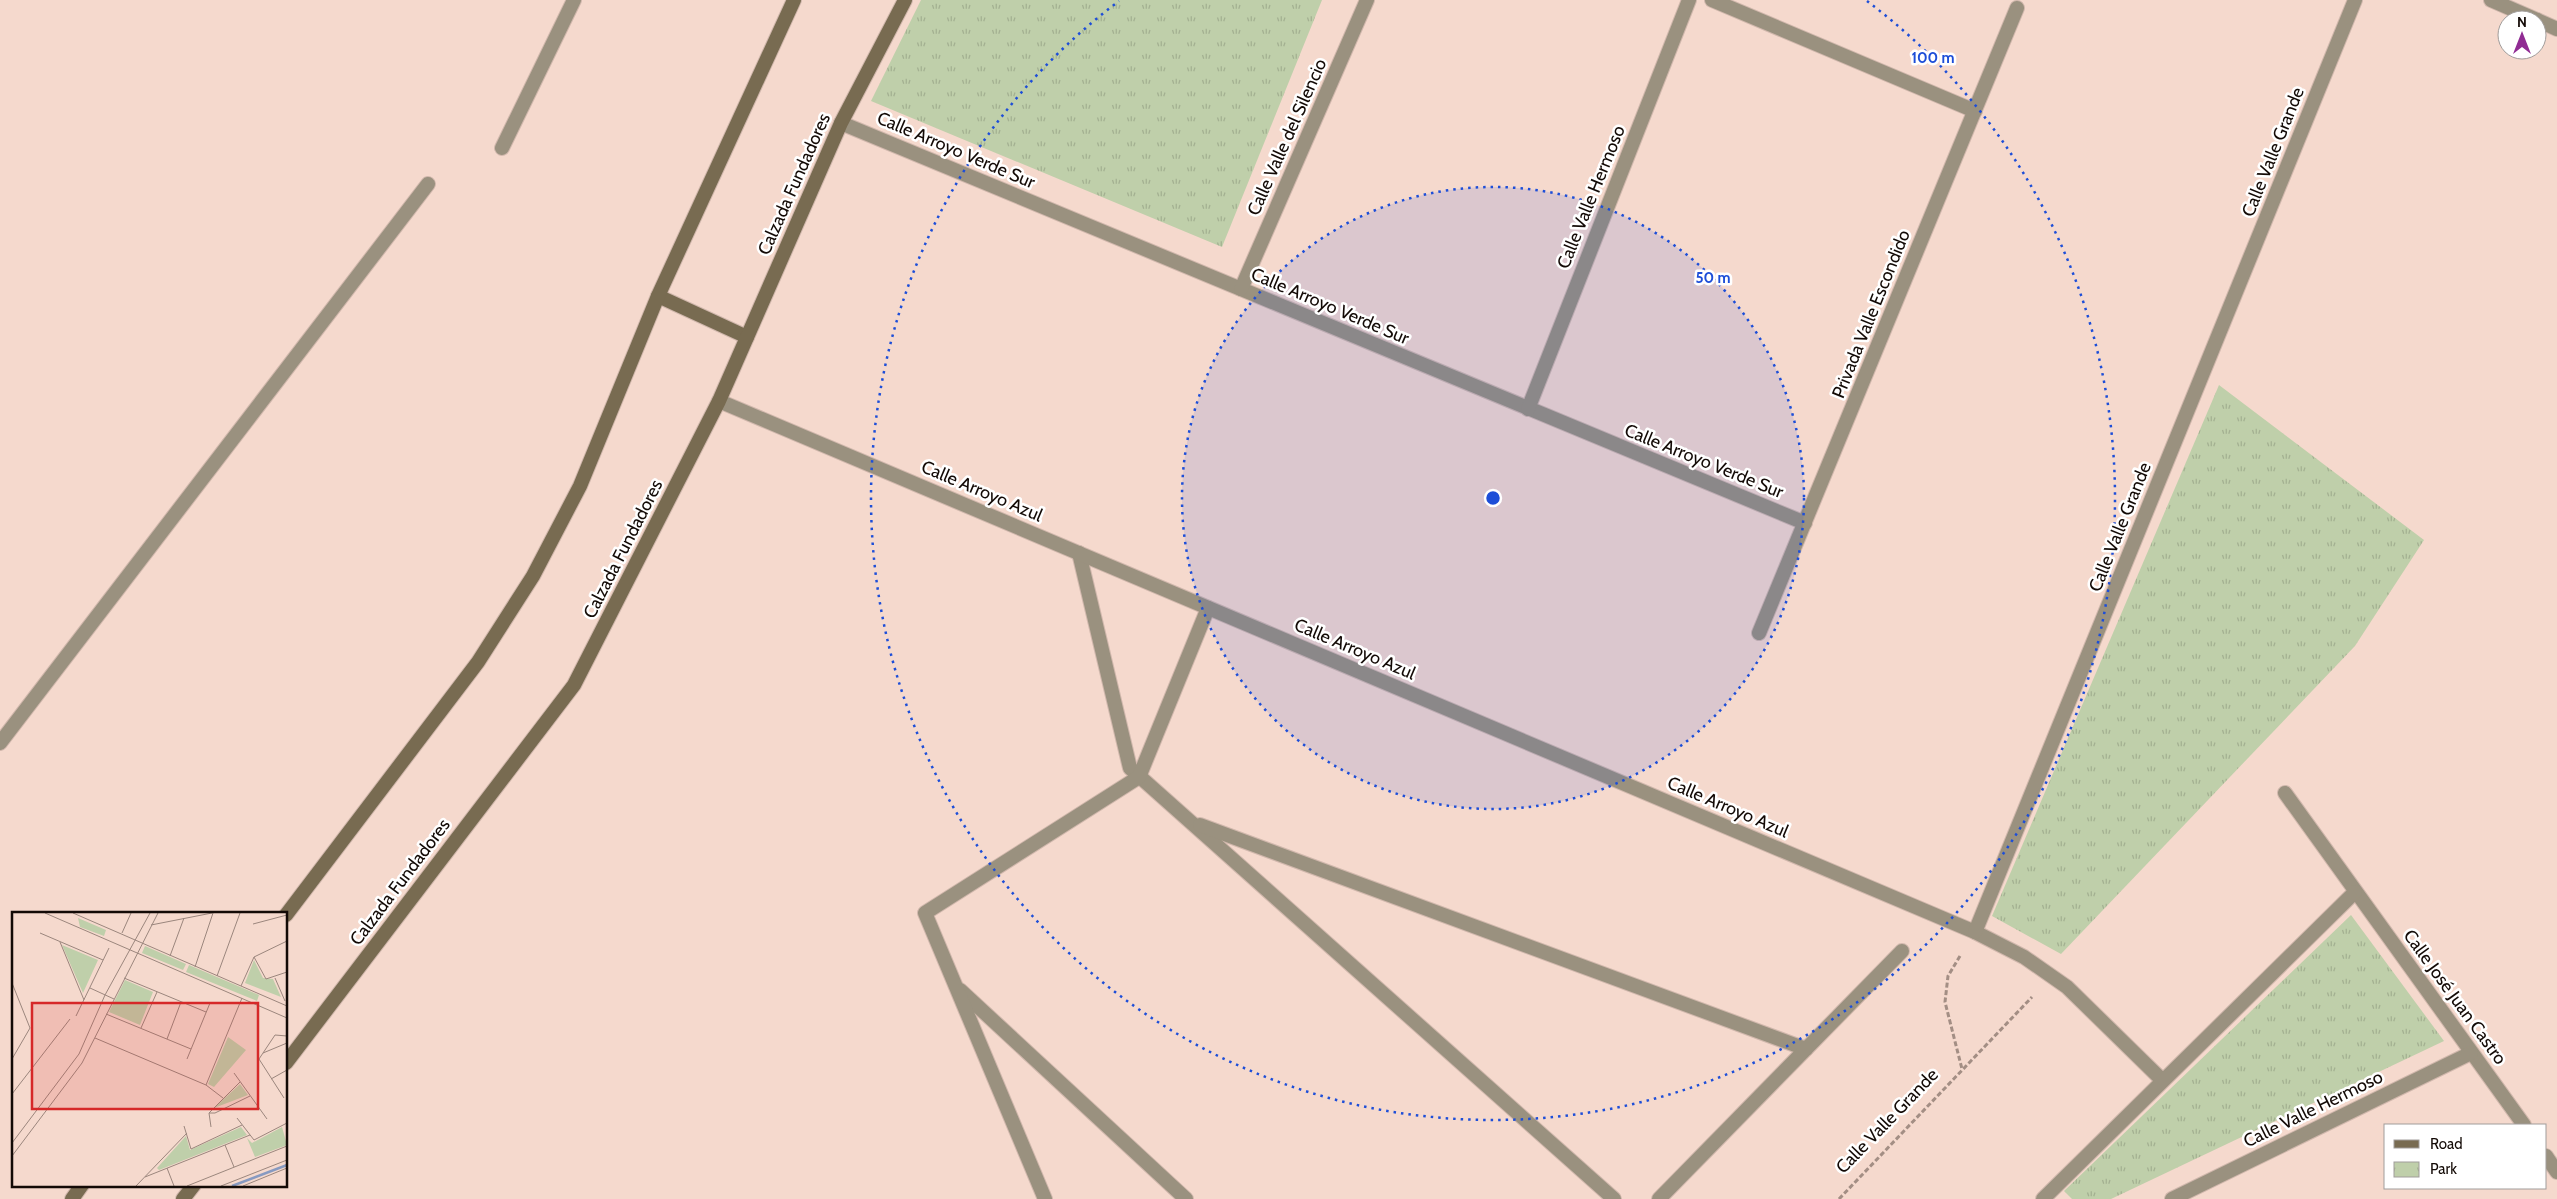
<svg xmlns="http://www.w3.org/2000/svg" width="2557" height="1199" viewBox="0 0 2557 1199" font-family="Cabin,sans-serif">
	<style>
		.park { fill: url(#park-tufts) }
		.lines { fill: none; stroke-linecap: round; stroke-linejoin: round }
		.service-casing { stroke: #d1b8ad; stroke-width: 16 }
		.minor-casing { stroke: #d1b8ad; stroke-width: 16 }
		.tertiary-casing { stroke: #d1b8ad; stroke-width: 16 }
		.secondary-casing { stroke: #d1b8ad; stroke-width: 16 }
		.path { stroke: #a38e84; stroke-width: 3; stroke-dasharray: 5 2.5; stroke-linecap: butt }
		.service { stroke: #9a917f; stroke-width: 14 }
		.minor { stroke: #9a917f; stroke-width: 14 }
		.tertiary { stroke: #9a917f; stroke-width: 14 }
		.secondary { stroke: #786b51; stroke-width: 14 }
		.ring { fill: none; stroke: #1d4ed8; stroke-width: 2.5; stroke-dasharray: 2.5 5 }
		.labels { text-anchor: middle; dominant-baseline: central; stroke-width: 5; stroke-linejoin: round; paint-order: stroke }
		.street-label { font-size: 18px; fill: #130a06; stroke: #fff }
		.inset-river { fill: none; stroke: #879ac1; stroke-width: 2.5 }
		.inset-road { fill: none; stroke: #9b867d; stroke-width: 1 }
		.view { fill: #d62828; fill-opacity: 0.15; stroke: #d62828; stroke-width: 2.5 }
		.inset-edge { fill: none; stroke: #130a06; stroke-width: 2.5 }
		.centre { fill: #1d4ed8; stroke: #fff; stroke-width: 2.5 }
		.ring-label { font-size: 15px; text-anchor: middle; font-weight: bold; fill: #1d4ed8; stroke: #fff; stroke-width: 5; stroke-linejoin: round; paint-order: stroke }
	</style>
	<defs>
		<pattern id="park-tufts" width="24" height="20" patternUnits="userSpaceOnUse" patternTransform="scale(1.25)"><rect width="24" height="20" fill="#bfcfaa"/><path d="M3 7l-1-3M5 7V3M7 7l1-3M15 17l-1-3M17 17v-4M19 17l1-3" fill="none" stroke="#a3b091"/></pattern>
	</defs>
	<rect width="100%" height="100%" fill="#f5d9cd"/>
	<!-- park -->
	<g class="park">
		<path d="M921,0h401l-100,247 -351,-146z"/>
		<path d="M2219,385l205,155 -69,106 -294,308 -69,-38z"/>
		<path d="M2351,915l93,126 -333,158h-39l-8,-8z"/>
	</g>
	<g class="lines">
		<defs>
			<g id="service">
				<path d="M1079,553l51,215 484,431"/>
				<path d="M1200,825l606,224"/>
				<path d="M960,990l226,209"/>
				<path d="M1045,1199l-120,-286 214,-136 69,-169"/>
				<path d="M1659,1199l243,-248"/>
			</g>
			<g id="minor">
				<path d="M1712,0l263,111"/>
				<path d="M841,123l964,400"/>
				<path d="M502,148l72,-148"/>
				<path d="M1241,289l126,-289"/>
				<path d="M719,401l1256,531 49,25 43,30 95,93"/>
				<path d="M1528,409l161,-409"/>
				<path d="M1759,633l258,-625"/>
				<path d="M0,743l428,-559"/>
				<path d="M2285,793l239,332"/>
				<path d="M1975,932l380,-932"/>
				<path d="M2546,1156l11,16"/>
				<path d="M2043,1199l312,-307"/>
				<path d="M2172,1199l299,-146"/>
			</g>
			<g id="tertiary">
				<path d="M2491,0l46,20"/>
				<path d="M2537,20l20,9"/>
			</g>
			<g id="secondary">
				<path d="M658,296l89,41"/>
				<path d="M286,915l192,-253 55,-86 47,-90 78,-190 136,-296"/>
				<path d="M286,1063l288,-378 145,-284 122,-278 64,-123"/>
				<path d="M72,1199l10,-14"/>
				<path d="M183,1199l11,-14"/>
			</g>
		</defs>
		<!-- service casing -->
		<use href="#service" class="service-casing"/>
		<!-- minor casing -->
		<use href="#minor" class="minor-casing"/>
		<!-- tertiary casing -->
		<use href="#tertiary" class="tertiary-casing"/>
		<!-- secondary casing -->
		<use href="#secondary" class="secondary-casing"/>
		<!-- path -->
		<g class="path">
			<path d="M1960,956l-12,20 -3,26 17,67"/>
			<path d="M1839,1199l193,-202"/>
		</g>
		<!-- service -->
		<use href="#service" class="service"/>
		<!-- minor -->
		<use href="#minor" class="minor"/>
		<!-- tertiary -->
		<use href="#tertiary" class="tertiary"/>
		<!-- secondary -->
		<use href="#secondary" class="secondary"/>
	</g>
	<!-- distance rings -->
	<circle cx="1493" cy="498" r="311" fill="#1d4ed8" fill-opacity=".12"/>
	<g class="ring">
		<circle cx="1493" cy="498" r="311"/>
		<path d="M1867 1A622 622 0 1 1 1119 1"/>
	</g>
	<g class="labels">
		<!-- street labels -->
		<g class="street-label">
			<text transform="translate(1287 137) rotate(-66)">Calle Valle del Silencio</text>
			<text transform="translate(956 150) rotate(23)">Calle Arroyo Verde Sur</text>
			<text transform="translate(2273 152) rotate(-68)">Calle Valle Grande</text>
			<text transform="translate(794 184) rotate(-66)">Calzada Fundadores</text>
			<text transform="translate(1591 197) rotate(-68)">Calle Valle Hermoso</text>
			<text transform="translate(1330 306) rotate(23)">Calle Arroyo Verde Sur</text>
			<text transform="translate(1871 314) rotate(-68)">Privada Valle Escondido</text>
			<text transform="translate(1704 461) rotate(22)">Calle Arroyo Verde Sur</text>
			<text transform="translate(982 491) rotate(23)">Calle Arroyo Azul</text>
			<text transform="translate(2120 527) rotate(-68)">Calle Valle Grande</text>
			<text transform="translate(623 549) rotate(-63)">Calzada Fundadores</text>
			<text transform="translate(1355 649) rotate(23)">Calle Arroyo Azul</text>
			<text transform="translate(1728 807) rotate(23)">Calle Arroyo Azul</text>
			<text transform="translate(400 882) rotate(-53)">Calzada Fundadores</text>
			<text transform="translate(2455 997) rotate(54)">Calle José Juan Castro</text>
			<text transform="translate(2313 1109) rotate(-26)">Calle Valle Hermoso</text>
			<text transform="translate(1887 1121) rotate(-46)">Calle Valle Grande</text>
		</g>
	</g>
	<!-- overview -->
	<g transform="translate(12 912)">
		<rect width="275" height="275" fill="#f5d9cd"/>
		<path d="M66,6l28,12 -2,6 -24,-9zM50,33l36,15 -15,33zM133,34l41,18 -3,6 -41,-17zM242,48l9,18 10,1 8,18 -36,-14zM177,53l70,30 -2,6 -71,-29zM113,68l28,12 -13,33 -31,-13zM216,125l18,13 -32,37 -6,-3zM228,172l8,11 -34,13zM229,215l6,8 -88,35 -2,-2 29,-32 4,14zM270,215l5,18 -32,12 -8,-19 5,5z" fill="#bfcfaa"/>
		<path class="inset-river" d="M220,274l55,-21"/>
		<path class="inset-road" d="M33,1l242,105M61,1l214,93M241,12l34,-9M139,13l61,-12M28,21l63,27M110,21l9,-20M48,30l24,58M158,44l14,-38M242,45l12,22 21,-7M183,55l18,-54M205,64l23,-63M112,66l82,34M263,66l10,23M0,71l18,45 -18,31M229,74l13,-29 33,-16M78,76l24,11M94,102l85,35M64,104l33,-68M129,116l16,-36M83,126l111,47 17,13M155,127l14,-37M251,141l24,-10M175,147l23,-56M222,161l33,46M259,167l16,-9M194,173l36,-87M0,182l58,-75M272,186l-25,-39 16,-24 12,1M197,201h6l35,-17M225,206l17,22 33,-17M172,214l7,23 51,-24M199,215l-2,-14 31,-31M0,231l67,-89 26,-59 45,-82M213,233l9,22M0,244l70,-93 76,-150M155,256l7,18M133,265l105,-42M124,274l51,-53M175,274l100,-40M209,274l66,-26M231,274l44,-18"/>
		<path class="view" d="M20,91h226v106h-226z"/>
		<rect width="275" height="275" class="inset-edge"/>
	</g>
	<circle cx="1493" cy="498" r="8" class="centre"/>
	<g class="ring-label">
		<text x="1933" y="63">100 m</text>
		<text x="1713" y="283">50 m</text>
	</g>
	<!-- legend -->
	<rect x="2384" y="1124" width="162" height="65" fill="#ffffff" stroke="#a19d9b"/>
	<rect x="2394" y="1140" width="25" height="8" fill="#786b51" stroke="#a19d9b"/>
	<text x="2430" y="1149" font-size="15" fill="#130a06">Road</text>
	<rect x="2394" y="1162" width="25" height="15" fill="url(#park-tufts)" stroke="#a19d9b"/>
	<text x="2430" y="1174" font-size="15" fill="#130a06">Park</text>
	<!-- north arrow -->
	<g transform="translate(2522 35)"><circle r="24" fill="#ffffff" stroke="#a19d9b"/>
	<path d="M0-4L9 19L0 12L-9 19Z" fill="#902c93"/>
	<text y="-8" font-size="14" font-weight="bold" text-anchor="middle" fill="#130a06">N</text>
	</g>
</svg>
